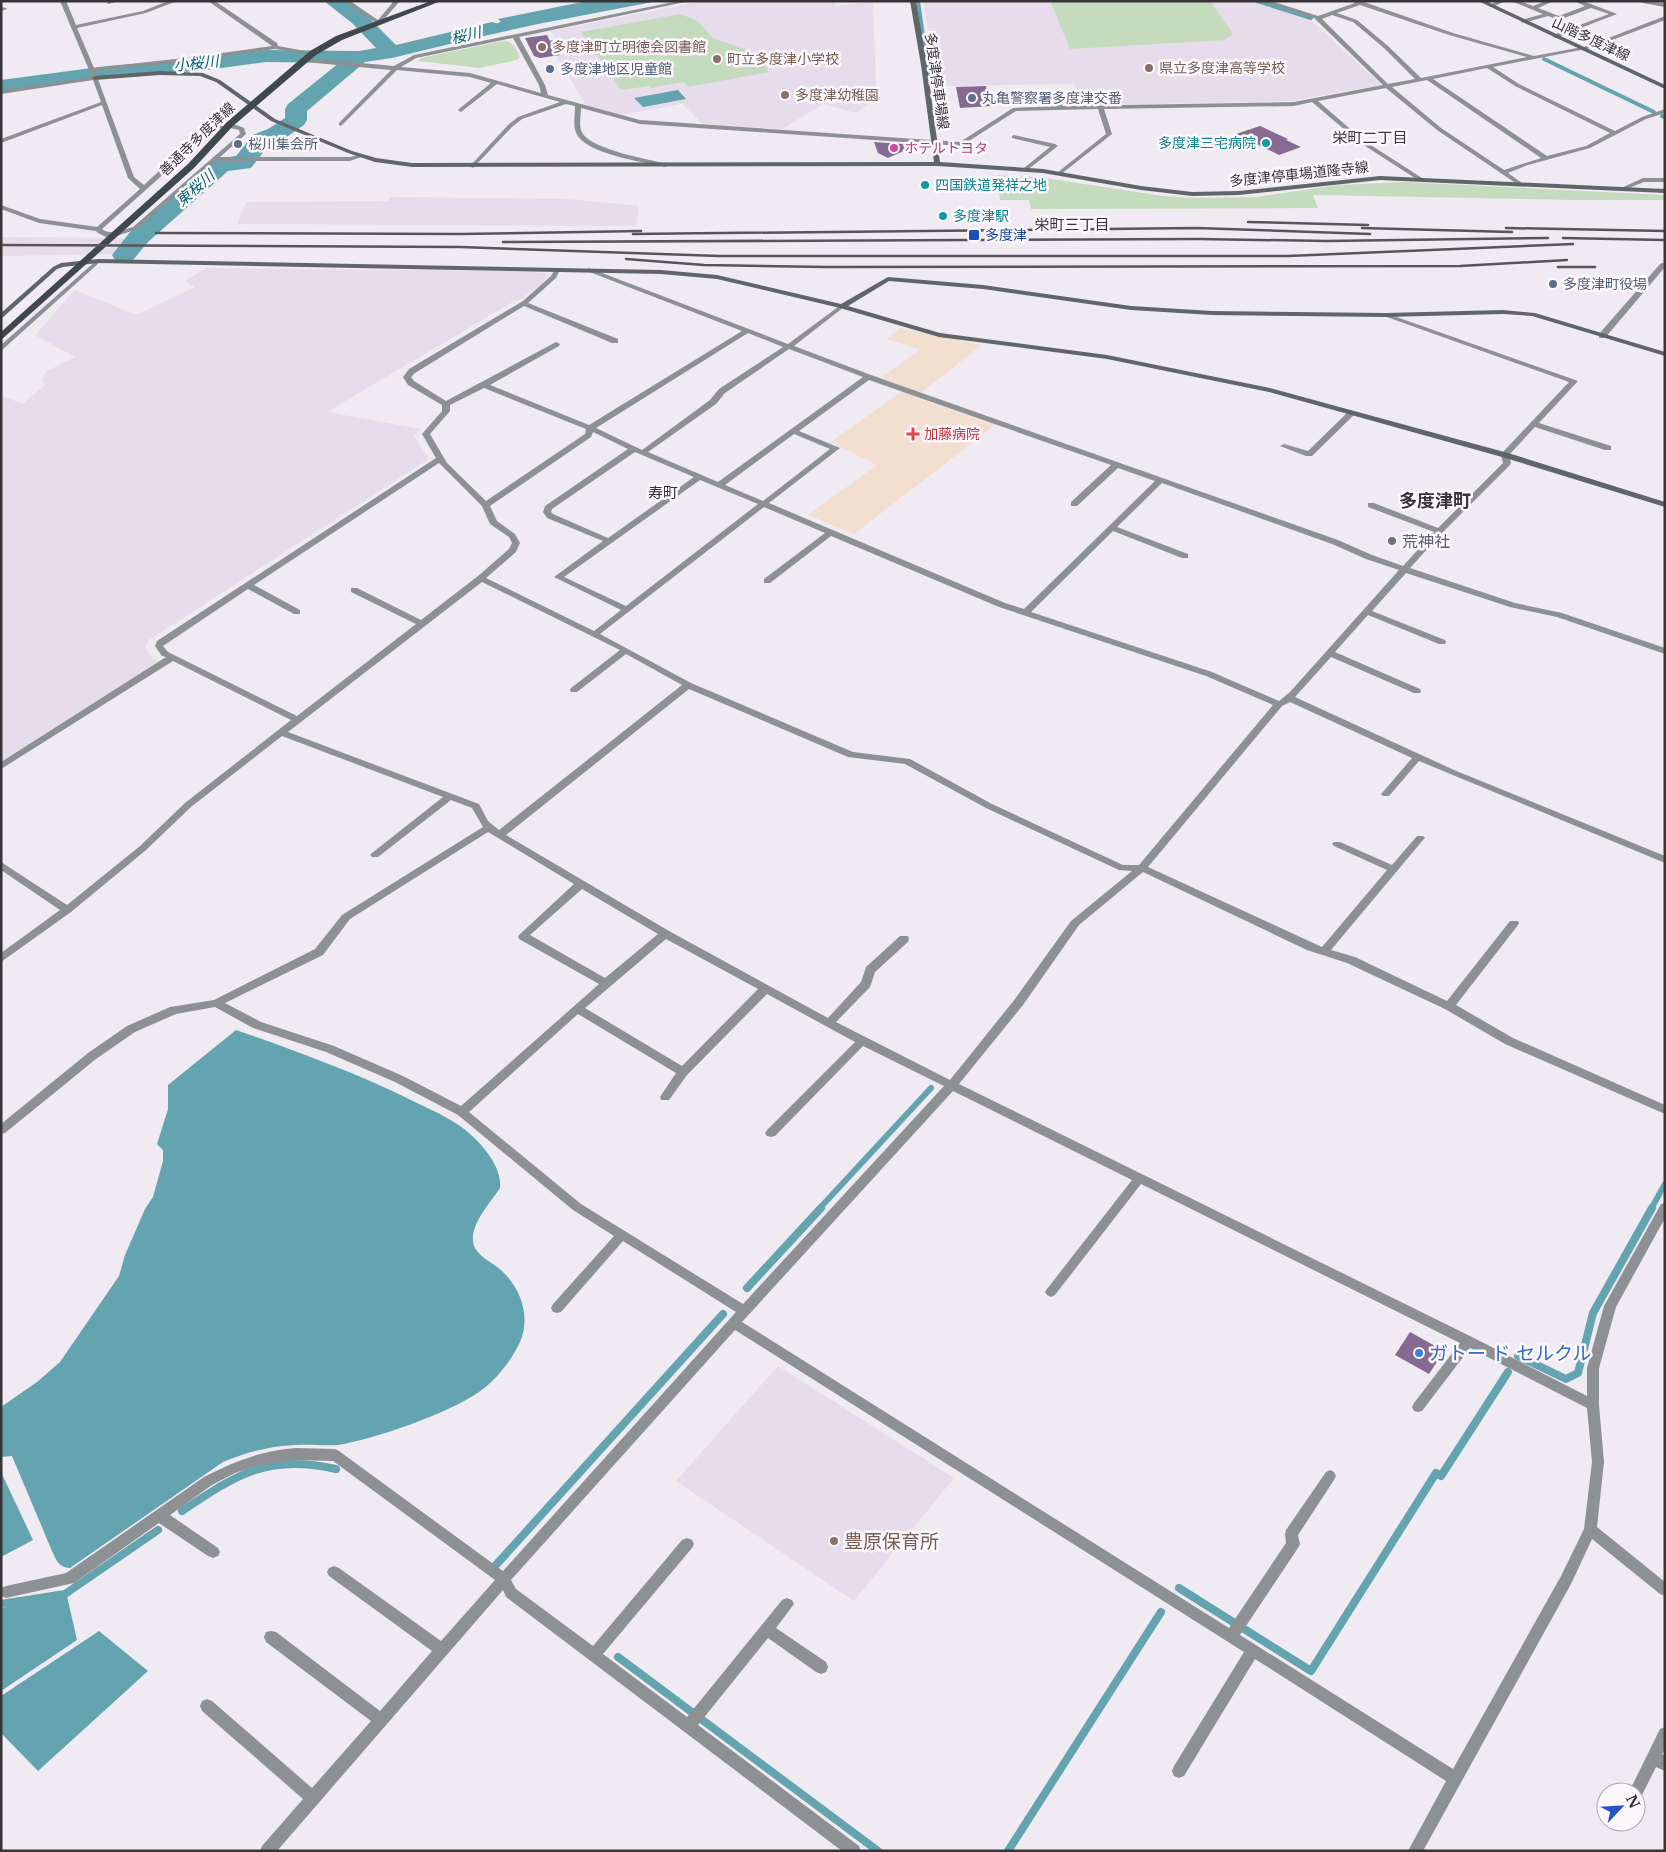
<svg xmlns="http://www.w3.org/2000/svg" width="1666" height="1852" viewBox="0 0 1666 1852" font-family="'Libre Baskerville','Noto Sans JP',serif">
	<style>
		.built { fill: #e7dceb }
		.medical { fill: #f2dfcf }
		.green { fill: #c4dcbd }
		.water { fill: #63a4b0 }
		.lines { fill: none; stroke-linecap: round; stroke-linejoin: round }
		.stream-far2 { stroke: #63a4b0; stroke-width: 4 }
		.stream-far1 { stroke: #63a4b0; stroke-width: 6 }
		.stream { stroke: #63a4b0; stroke-width: 8 }
		.river { fill: #63a4b0; fill-rule: evenodd }
		.building { fill: #876a92 }
		.street { fill: #8d9193; fill-rule: evenodd }
		.secondary { fill: #606668; fill-rule: evenodd }
		.primary { fill: #41484b; fill-rule: evenodd }
		.rail { stroke: #585559; stroke-width: 2.5 }
		.education-dot { fill: #8d6e63; stroke: #fcf8fe; stroke-width: 2 }
		.service-dot { fill: #5c6f8a; stroke: #fcf8fe; stroke-width: 2 }
		.culture-dot { fill: #0f9aa8; stroke: #fcf8fe; stroke-width: 2 }
		.hotel-dot { fill: #d1479c; stroke: #fcf8fe; stroke-width: 2 }
		.transit-dot { fill: #1a4fb4; stroke: #fcf8fe; stroke-width: 2 }
		.health-dot { fill: #e0444e; stroke: #fcf8fe; stroke-width: 2 }
		.worship-dot { fill: #6b7280; stroke: #fcf8fe; stroke-width: 2 }
		.shop-dot { fill: #3f7fe0; stroke: #fcf8fe; stroke-width: 2 }
		.labels { text-anchor: middle; dominant-baseline: central; stroke-width: 5; stroke-linejoin: round; paint-order: stroke }
		.far-street-label { font-size: 14px; fill: #363437; stroke: #fcf8fe }
		.far-education-label { font-size: 14px; fill: #785e54; stroke: #fcf8fe; text-anchor: start }
		.far-service-label { font-size: 14px; fill: #4e5e75; stroke: #fcf8fe; text-anchor: start }
		.far-culture-label { font-size: 14px; fill: #0d838f; stroke: #fcf8fe; text-anchor: start }
		.far-hotel-label { font-size: 14px; fill: #b23c85; stroke: #fcf8fe; text-anchor: start }
		.far-transit-label { font-size: 14px; fill: #164399; stroke: #fcf8fe; text-anchor: start }
		.far-health-label { font-size: 14px; fill: #be3a42; stroke: #fcf8fe; text-anchor: start }
		.far-water-label { font-size: 15px; font-style: italic; fill: #016471; stroke: #fcf8fe }
		.far-neighbourhood-label { font-size: 15px; fill: #363437; stroke: #fcf8fe }
		.worship-label { font-size: 16px; fill: #5b616d; stroke: #fcf8fe; text-anchor: start }
		.far-district-label { font-size: 18px; font-weight: bold; fill: #363437; stroke: #fcf8fe }
		.near-shop-label { font-size: 19px; fill: #366cbe; stroke: #fcf8fe; text-anchor: start }
		.near-education-label { font-size: 19px; fill: #785e54; stroke: #fcf8fe; text-anchor: start }
	</style>
	<rect width="100%" height="100%" fill="#f0eaf2"/>
	<!-- built -->
	<g class="built">
		<path d="M702,1h130l5,5 36,-5 3,85 -5,16 -15,11 -33,-9 -41,25 -79,-5 -21,-20 -62,11 -34,-10 -29,-48 8,-5 -14,-21z"/>
		<path d="M923,1h327l61,19 71,65 -91,16 -191,4 -17,-7 -9,-14 -136,2z"/>
		<path d="M390,197l178,2 71,7 -3,20 -399,-2 9,-22 142,-1z"/>
		<path d="M1,237l135,1 -14,16 -121,2z"/>
		<path d="M207,268l300,3 37,2 4,3 -7,9 -23,16 -2,-1 -189,112 94,17 -7,7 15,23 -280,181 -4,7 3,6 11,9 -158,99v-366l21,9 23,-19 -3,-6 5,-8 28,-14 -40,-22 40,-45 61,25 59,-28 -11,-6z"/>
		<path d="M778,1366l176,112 -100,123 -178,-120z"/>
	</g>
	<!-- medical -->
	<path class="medical" d="M900,328l82,17 -67,52 80,28 -141,109 -46,-19 69,-50 -46,-23 76,-54 -25,-11 38,-27 -33,-11z"/>
	<!-- green -->
	<g class="green">
		<path d="M1050,1h160l23,33 -8,6 -155,9z"/>
		<path d="M680,14l18,7 15,17 38,13 19,21 -82,15 -5,-5 -32,6 -2,-2 -28,4 -40,-58z"/>
		<path d="M503,41c11,0 12,7 17,16l-3,3 -38,8 -61,-7 3,-3z"/>
		<path d="M997,175l48,3 118,18 33,2 60,-1 82,-12 66,-3 261,13v5h-91l-261,-5 5,13 -287,1 -2,-9h-29z"/>
	</g>
	<!-- water -->
	<g class="water">
		<path d="M587,1h71l-120,23 -154,34 -8,-9 20,-4 27,1 78,-24 -3,-3z"/>
		<path d="M678,90l8,9 -43,8 -9,-9z"/>
		<path d="M236,1030c58,20 112,40 167,66 19,10 40,18 57,30 17,12 43,39 40,62 -9,14 -29,35 -27,53 1,14 19,21 28,29 20,18 30,47 19,72 -9,19 -24,38 -41,50 -30,21 -104,47 -141,53 -13,1 -28,-1 -42,0 -26,1 -49,7 -73,17l-153,106c-12,-1 -13,-7 -18,-17l-40,-95 -11,1v-50l36,-25 23,-20 59,-86 6,-21 20,-46 8,-12 10,-36v-11l-6,-6 11,-35v-24z"/>
		<path d="M1,1472l32,68 -32,17z"/>
		<path d="M67,1596l10,44 -76,51v-83z"/>
		<path d="M99,1631l49,40 -110,100 -37,-38v-37z"/>
	</g>
	<g class="lines">
		<!-- stream-far2 -->
		<g class="stream-far2">
			<path d="M918,1l11,77"/>
			<path d="M1257,1l54,17"/>
			<path d="M1544,59l110,53"/>
			<path d="M1662,116l3,1"/>
		</g>
		<!-- stream-far1 -->
		<g class="stream-far1">
			<path d="M819,1209l112,-121"/>
			<path d="M1651,1209l14,-25"/>
		</g>
		<!-- stream -->
		<g class="stream">
			<path d="M747,1288l74,-80"/>
			<path d="M1518,1356l48,23 12,-6 15,-60 59,-105"/>
			<path d="M182,1511c54,-36 86,-58 154,-42"/>
			<path d="M495,1566l228,-252"/>
			<path d="M1179,1588l132,83 125,-198 5,3 67,-104"/>
			<path d="M1,1604l64,-10 93,-64"/>
			<path d="M618,1657l260,194"/>
			<path d="M1008,1851l153,-239"/>
		</g>
		<!-- river -->
		<path class="river" d="M324,1h23l19,14 30,30 96,-23 7,2 3,4 -3,4 -107,26 -27,4 -58,49v9l-3,5 -20,14 -15,6 -18,23 -23,3 -80,71 -15,18 -9,2 -9,-2 -3,-5 18,-23 84,-73 22,-3 17,-21 15,-6 17,-11v-9l3,-5 51,-41 -73,-1 -59,8 -100,8 -106,14v-12l106,-14 100,-8 59,-8 93,1 17,-3 -24,-25z"/>
	</g>
	<!-- building -->
	<g class="building">
		<path d="M547,35l3,6 2,-1 8,15 -20,3 -6,-2 -9,-18z"/>
		<path d="M986,86l4,20 -30,2 -4,-21z"/>
		<path d="M1260,126l28,13 -2,1 15,7 -22,8 -43,-21z"/>
		<path d="M874,142l43,3 -29,13 -10,-5z"/>
		<path d="M1410,1332l34,19 -15,23 -34,-19z"/>
	</g>
	<g class="lines">
		<!-- street -->
		<g class="street">
			<path d="M60,1h6l10,24 67,-14 25,-10h9l-31,12 -69,15 17,40 99,-11 79,-11 -64,-45h7l62,42 1,3 38,7 -3,2 -38,-6 -82,12 -98,10 39,106 10,8c15,-13 57,-56 73,-60 10,-3 18,-1 27,3l2,6 -26,23h130l12,-3 3,2 -15,5h-134l-79,68 -20,7 -11,1 -8,-4 -2,-2 -57,-8 -38,-14v-4l39,14 57,8 43,-38 -12,-11 -26,-73 -101,38v-4l100,-37 -8,-22 -92,14v-4l91,-13zM226,127l13,3 1,4 -107,93c-11,3 -22,9 -31,2l110,-98z"/>
			<path d="M110,1h9l-11,3 -1,-1z"/>
			<path d="M343,1h7l28,19 16,-19h6l-21,24z"/>
			<path d="M678,1h12l-171,36 26,48 3,10 92,25 320,22 53,-34 44,-2 -5,-9 3,-2 2,1 6,10 231,-4 89,-17 -69,-67 -53,-17h10l47,15 37,-13 -3,-2h9l92,32 81,23 54,-10 77,-30v4l-74,28 -98,19 26,17 96,47 27,-14 23,-8v4l-19,6 -56,29 -62,17 -20,8 14,10v2l-2,1 -83,-56 -51,-42 -68,13 45,39 59,38v2h-4l-59,-38 -47,-40 -18,4 -190,3 8,25 -52,41 -2,-1v-2l48,-38 -8,-25 -82,2 -55,35 -321,-22 -59,-16c0,8 -3,19 2,26 11,16 65,25 84,30l1,1 -3,2c-21,-5 -80,-13 -89,-34 -3,-8 -1,-18 -1,-27l-9,-2 -44,15 -10,8 -39,41 -2,-1v-2l37,-40 10,-8 42,-15 -63,-18 -36,28 -3,-2 1,-1 32,-26 -21,-6 -73,-7 -56,56 -2,-1v-2l52,-53 -86,-8 -3,-2 3,-2 89,8 20,-11zM1360,5l89,30 78,22 -106,21 -33,-32 -31,-26 -20,-7zM1332,15l21,7 31,26 31,31 -27,5 -66,-65zM513,38l26,47 2,8 -71,-20 -69,-6 15,-9zM1487,68l28,18 95,47 -24,13 -39,10 -114,-77zM1427,80l114,78 -37,12 -63,-42 -49,-41z"/>
			<path d="M1497,1h8l-12,6 -5,-1z"/>
			<path d="M1511,1h9l13,5 13,-5h8l-16,7 21,8 26,-10 -11,-5h9l34,13 -62,24 -3,-2 1,-1 56,-21 -18,-6 -32,12 -11,-4 -25,7 -2,-1v-2l22,-6z"/>
			<path d="M1640,1l25,2v4l-22,-4z"/>
			<path d="M1,7l5,1 1,1 -6,2z"/>
			<path d="M1014,135l41,9 3,2 -32,25 -2,-1v-2l26,-21 -38,-9v-2z"/>
			<path d="M1643,178h22v4h-21l-20,8 -5,-1z"/>
			<path d="M98,259l3,2 -1,1 -99,89v-6z"/>
			<path d="M1662,263h3v4l-60,71h-6v-4l61,-70z"/>
			<path d="M557,268l3,2 -4,8 -28,25 90,36v4h-6l-88,-37 -109,67 -4,4 3,4 32,20 110,-59 4,2 -1,2 -69,39 99,40 153,-94 -155,-60 -1,-1 3,-2 199,76 54,-40 3,2 -1,1 -50,39 77,29 467,165 34,15 31,11 31,-34 -66,-25v-4h6l64,25 65,-65 -2,-8 1,-2 67,-71 -185,-66v-2h4l190,67 -39,42 72,23v4h-6l-70,-23 -26,28 2,8 -1,2 -68,68 -32,35 105,35 47,10 103,35v6l-108,-37 -47,-10 -104,-34 -34,38 73,29 1,2 -1,2h-6l-71,-29 -33,37 85,37 1,2 -1,2h-6l-83,-36 -36,40 159,73 211,86v7l-246,-102 -30,35h-6l-2,-2 2,-2 29,-34 -122,-56 -8,4 -134,161 174,80 65,-77 -53,-24 -2,-2 2,-2h6l52,23 25,-29h6l2,2 -2,2 -92,110 24,7 92,44 63,-80h8l1,2 -1,2 -62,80 57,33 152,67v9l-160,-70 -60,-35 -98,-46 -40,-13 -164,-78 -64,53 -56,80 -64,79 513,253 115,59v-28l17,-62 57,-102 4,-1v15l-49,89 -17,61v37l5,57 -7,65 68,55v14l-5,-2 -68,-55 -21,45 -148,267h-15l38,-70 -191,-122 -71,117 -5,2 -5,-2 -2,-5 2,-5 70,-114 -509,-322 -224,250 5,9 77,57 89,-106 5,-2 5,2 2,4 -2,4 -89,106 84,63 95,-117 5,-2 5,2 2,4 -18,24 50,34 2,5 -2,5 -5,2 -5,-2 -48,-34 -70,87 161,121 2,5h-19l-336,-254 -3,-7 -226,261h-17l2,-5 41,-47 -101,-88 -2,-5 2,-5 5,-2 5,2 100,87 59,-67 -105,-79 -2,-5 2,-5 5,-1 5,1 104,79 52,-60 -103,-75 -2,-4 2,-4 5,-2 5,2 102,73 54,-61 -162,-119 -38,-1 -39,6 -21,7 -23,12 -42,30 48,33 2,4 -2,4 -5,2 -5,-2 -49,-33 -85,60 -68,15 -5,-2v-8l5,-2 60,-13 138,-96c29,-15 59,-27 92,-29 13,0 26,1 39,1l4,2 164,120 233,-259 -113,-71 -62,71 -4,1 -4,-1 -2,-4 2,-4 61,-68 -41,-26 -115,-95 -63,-33 -69,-30 -73,-24 -38,-21 -39,7 -41,18 -39,27 -91,74 -4,1v-10l87,-71 39,-27 43,-19 44,-7 101,-51 27,-34 141,-88 -11,-19 -21,-8 -73,57h-6l-2,-2 2,-2 71,-56 -161,-61 -91,71 -45,43 -75,62 -70,50v-9l59,-43 -59,-40v-8l66,43 73,-59 45,-43 106,-83 -118,-59 -172,108v-7l165,-105 -4,-1 -7,-10 2,-5 279,-183 -14,-24 20,-23v-6l-34,-20 -5,-8 6,-8 114,-68 28,-25 4,-7zM748,333l35,14 -64,42 -9,11 -68,50 -46,-22zM789,349l74,28 -145,105 -70,-30 68,-48 9,-11zM869,380l242,85 -40,37v4h6l41,-38 37,13 -131,128 -19,-6 -236,-100 71,-55 -41,-17zM484,388l102,41 -1,5 -99,67 -39,-38 -17,-29 20,-23v-6zM593,432l35,17 -83,57 -2,6 4,6 56,23 -49,36 67,33 -27,21 -108,-53 30,-26 4,-9 -5,-9 -18,-13 -7,-15 101,-69zM794,434l36,15 -67,52 -38,-16zM635,452l59,25 -86,61 -55,-24 -2,-2 1,-3zM439,463l43,43 8,18 19,13 3,6 -3,6 -31,27 -57,44 -64,-32h-6v4l65,32 -119,92 -129,-64 -5,-6 85,-57 46,25h6v-4l-46,-25zM700,480l58,24 -132,102 -62,-29zM1162,483l170,61 34,15 33,11 -109,122 -11,9 -67,-29 -181,-60 82,-81 69,27h6v-4l-71,-27zM764,507l61,26 -61,46v4h6l61,-47 168,71 207,69 67,29 -134,160h-16l-131,-61 -82,-45 -57,-7 -162,-69 -91,-49zM482,582l138,68 -49,38 -1,2 1,2h6l49,-38 56,31 -183,145 -11,-9 -9,-17 -191,-72zM689,689l159,68 57,7 81,44 133,62 13,1 -61,50 -56,78 -65,81 -114,-58 34,-35 5,-15 33,-30 1,-3 -1,-3h-8l-34,31 -5,15 -33,36 -159,-87 -163,-96zM488,832l86,52 -56,52 1,3 80,45 -138,122 -58,-30 -69,-30 -73,-24 -36,-19 98,-48 27,-36zM582,889l76,45 -53,44 -75,-43zM666,939l92,50 -76,77 -97,-58zM767,994l88,48 -88,88 -2,3 2,3 4,1 4,-1 88,-90 81,40 -201,218 -162,-100 -112,-92 109,-98 98,59 -16,24 1,3h8l18,-25zM953,1091l179,89 -85,109 -2,3 2,3 4,2 4,-2 86,-111 319,159 -46,60 -2,4 2,4 4,1 4,-1 48,-63 117,60 5,54 -8,67 -23,47 -108,193 -213,-134 58,-87 2,-4 -2,-9 36,-55 2,-4 -2,-4 -4,-2 -4,2 -40,58 -1,4 1,9 -57,85 -487,-306z"/>
			<path d="M1349,411h3l4,2 -44,43h-6l-26,-10 4,-2 24,7z"/>
			<path d="M1665,1727v22l-3,5 3,2v15l-9,-4 -15,30 -5,2v-7h-7l31,-63z"/>
		</g>
		<!-- secondary -->
		<g class="secondary">
			<path d="M910,1h6l11,64 13,97 103,7 98,17 51,6 47,-1 141,-15 285,13v4l-285,-13 -141,15 -47,1 -51,-6 -98,-17 -106,-7 -525,1 -37,-5 -27,-9 -77,-32 -55,-39 -16,-6 -40,-1 -65,5 -3,-2 3,-2 65,-5 43,2 17,7 55,39 77,32 24,7 36,5 522,-1 -13,-97z"/>
			<path d="M1478,1h8l179,84v4z"/>
			<path d="M98,259l563,11 56,5 124,29 47,-27 95,8 148,21 81,5 174,2 117,-3 32,3 130,39v4l-133,-40 -29,-2 -117,3 -174,-2 -81,-5 -148,-21 -94,-8 -41,25 92,27 167,22 163,33 238,65 157,49v5l-163,-50 -233,-65 -162,-33 -168,-22 -99,-29 -123,-29 -56,-5 -563,-11 -35,4 -6,2 -56,50v-6l52,-46 8,-4z"/>
		</g>
		<!-- primary -->
		<path class="primary" d="M431,1h10l-99,39 -26,15 -83,71 -39,42 -193,172v-8l187,-168 39,-42 83,-71 26,-15z"/>
		<!-- rail -->
		<g class="rail">
			<path d="M1248,222l120,3"/>
			<path d="M1362,228l150,4"/>
			<path d="M1506,228l159,3"/>
			<path d="M156,233l305,1 180,-3"/>
			<path d="M633,234l563,-6 174,6"/>
			<path d="M1563,238l102,2"/>
			<path d="M503,242l696,-3 128,2 221,-3"/>
			<path d="M1,245l459,2 259,9h569l285,-12"/>
			<path d="M626,259l78,6 122,2 634,-1 107,-6"/>
			<path d="M1558,267h37"/>
		</g>
	</g>
	<!-- markers -->
	<g class="education-dot">
		<circle cx="542" cy="47" r="5"/>
		<circle cx="717" cy="59" r="5"/>
		<circle cx="1149" cy="68" r="5"/>
		<circle cx="785" cy="95" r="5"/>
		<circle cx="834" cy="1541" r="5"/>
	</g>
	<g class="service-dot">
		<circle cx="550" cy="69" r="5"/>
		<circle cx="972" cy="98" r="5"/>
		<circle cx="238" cy="144" r="5"/>
		<circle cx="1553" cy="284" r="5"/>
	</g>
	<g class="culture-dot">
		<circle cx="1266" cy="143" r="5"/>
		<circle cx="925" cy="185" r="5"/>
		<circle cx="943" cy="216" r="5"/>
	</g>
	<circle class="hotel-dot" cx="894" cy="148" r="5"/>
	<rect class="transit-dot" x="968" y="229" width="12" height="12" rx="2.5"/>
	<path class="health-dot" d="M910.5 426.5h5v5h5v5h-5v5h-5v-5h-5v-5h5z"/>
	<circle class="worship-dot" cx="1392" cy="541" r="5"/>
	<circle class="shop-dot" cx="1419" cy="1353" r="5"/>
	<g class="labels">
		<!-- far-street labels -->
		<g class="far-street-label">
			<text transform="translate(1591 39) rotate(25)">山階多度津線</text>
			<text transform="translate(937 81) rotate(82)">多度津停車場線</text>
			<text transform="translate(197 139) rotate(-44)">善通寺多度津線</text>
			<text transform="translate(1299 174) rotate(-6)">多度津停車場道隆寺線</text>
		</g>
		<!-- far-education labels -->
		<g class="far-education-label">
			<text x="552" y="47">多度津町立明徳会図書館</text>
			<text x="727" y="59">町立多度津小学校</text>
			<text x="1159" y="68">県立多度津高等学校</text>
			<text x="795" y="95">多度津幼稚園</text>
		</g>
		<!-- far-service labels -->
		<g class="far-service-label">
			<text x="560" y="69">多度津地区児童館</text>
			<text x="982" y="98">丸亀警察署多度津交番</text>
			<text x="248" y="144">桜川集会所</text>
			<text x="1563" y="284">多度津町役場</text>
		</g>
		<!-- far-culture labels -->
		<g class="far-culture-label">
			<text x="1256" y="143" text-anchor="end">多度津三宅病院</text>
			<text x="935" y="185">四国鉄道発祥之地</text>
			<text x="953" y="216">多度津駅</text>
		</g>
		<!-- far-hotel labels -->
		<g class="far-hotel-label">
			<text x="904" y="148">ホテルトヨタ</text>
		</g>
		<!-- far-transit labels -->
		<g class="far-transit-label">
			<text x="985" y="235">多度津</text>
		</g>
		<!-- far-health labels -->
		<g class="far-health-label">
			<text x="924" y="434">加藤病院</text>
		</g>
		<!-- far-water labels -->
		<g class="far-water-label">
			<text transform="translate(466 35) rotate(-13)">桜川</text>
			<text transform="translate(196 63) rotate(-6)">小桜川</text>
			<text transform="translate(195 188) rotate(-41)">東桜川</text>
		</g>
		<!-- far-neighbourhood labels -->
		<g class="far-neighbourhood-label">
			<text x="1370" y="137">栄町二丁目</text>
			<text x="1072" y="224">栄町三丁目</text>
			<text x="663" y="492">寿町</text>
		</g>
		<!-- worship labels -->
		<g class="worship-label">
			<text x="1402" y="541">荒神社</text>
		</g>
		<!-- far-district labels -->
		<g class="far-district-label">
			<text x="1435" y="501">多度津町</text>
		</g>
		<!-- near-shop labels -->
		<g class="near-shop-label">
			<text x="1429" y="1353">ガトー ド セルクル</text>
		</g>
		<!-- near-education labels -->
		<g class="near-education-label">
			<text x="844" y="1541">豊原保育所</text>
		</g>
	</g>
	<!-- border -->
	<rect width="1666" height="1852" fill="none" stroke="#363437" stroke-width="5"/>
	<!-- north arrow -->
	<g transform="translate(1621 1807) rotate(65)"><circle r="24" fill="#fcf8fe" stroke="#adaaae"/>
	<path d="M0-4L9 19L0 12L-9 19Z" fill="#2655c3"/>
	<text y="-8" font-size="14" font-weight="bold" text-anchor="middle" fill="#363437">N</text>
	</g>
</svg>
